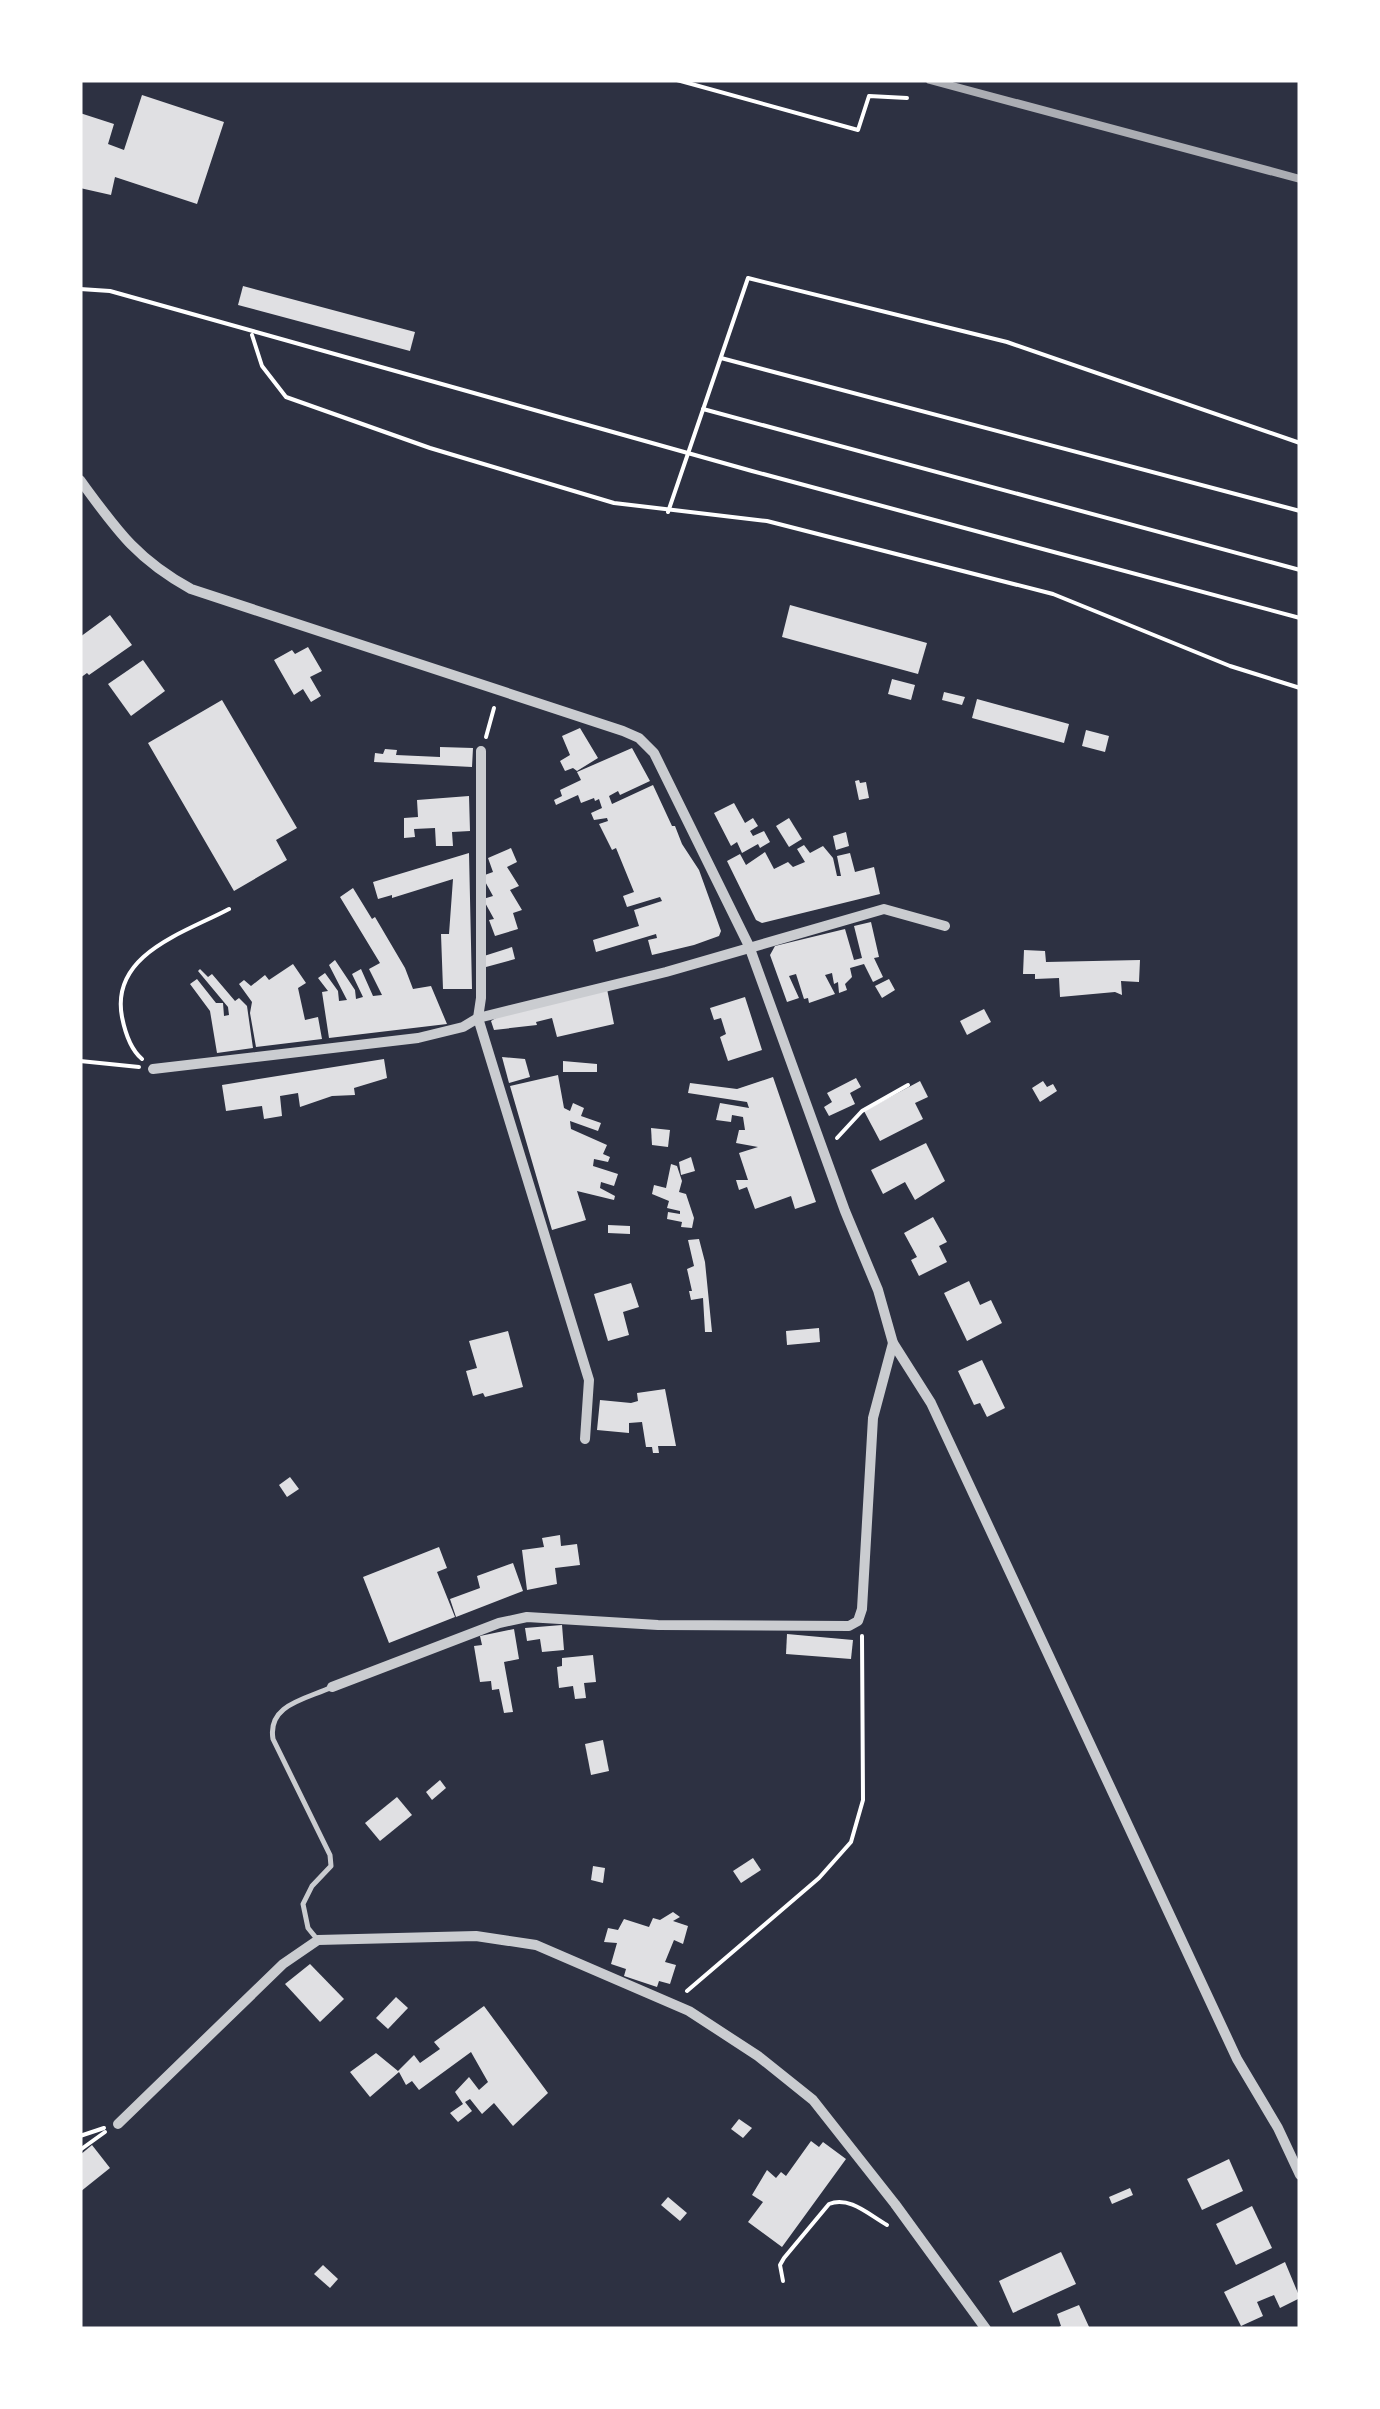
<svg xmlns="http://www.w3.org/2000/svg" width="1380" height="2409" viewBox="0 0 1380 2409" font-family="Cabin,sans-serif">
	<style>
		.building { fill: #e0e0e3 }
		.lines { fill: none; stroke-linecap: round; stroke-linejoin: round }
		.path { stroke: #fff; stroke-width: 4 }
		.service { stroke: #caccd0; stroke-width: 5 }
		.minor { stroke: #caccd0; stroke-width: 10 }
		.rail { stroke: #abadb3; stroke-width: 8 }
	</style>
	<rect width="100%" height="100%" fill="#2d3142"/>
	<!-- building -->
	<g class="building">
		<path d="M142,95l82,27 -27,82 -82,-27 -4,18 -31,-7v-75l34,11 -6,20 16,6z"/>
		<path d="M243,286l172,46 -5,19 -172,-46z"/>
		<path d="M790,605l137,38 -9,31 -136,-37z"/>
		<path d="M110,615l22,30 -43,30 -2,-2 -7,5v-41z"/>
		<path d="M308,647l14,24 -12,6 11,19 -10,6 -8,-13 -9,6 -20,-35 18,-10 3,4z"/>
		<path d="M143,660l22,31 -34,25 -23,-32z"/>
		<path d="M892,679l23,6 -4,15 -23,-6z"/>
		<path d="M944,692l21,5 -3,8 -20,-5z"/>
		<path d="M977,699l92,25 -5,19 -92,-25z"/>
		<path d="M222,700l75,128 -21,12 11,20 -53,31 -86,-148z"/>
		<path d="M580,728l18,30 -21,13 -4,-3 -8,3 -5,-10 10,-6 -8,-19z"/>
		<path d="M1086,730l23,6 -4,16 -23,-6z"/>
		<path d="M440,747l33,1 -1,19 -98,-5 1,-9 8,1 2,-5 12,1 -1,5 44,2z"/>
		<path d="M632,748l18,33 -30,14 -2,-4 -9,5 3,8 41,-19 19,41h3l7,18 17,26 22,61 -2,5 -25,9 -42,10 -4,-15 9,-2 -1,-4 -60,18 -3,-12 46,-14 -5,-16 28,-9 -2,-4 -33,10 -4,-11 11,-4 -18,-44 -4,2 -13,-26 9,-3 -1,-3 -13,2 -3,-7 11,-5 -3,-9 -4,2 -1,-3 -13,5 -3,-8 -22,10 -2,-5 8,-4 -2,-6 21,-10 -4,-8z"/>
		<path d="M859,780l1,3 6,-1 3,16 -10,2 -4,-19z"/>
		<path d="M469,796l1,35 -18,1 1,14h-17l-1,-18 -21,1 1,8 -11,1v-20l14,-1 -1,-17z"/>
		<path d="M734,803l11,20 8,-5 5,8 -8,5 3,5 11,-5 6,11 -10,6 -2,-4 -16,9 -5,-11 -6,4 -17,-33z"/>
		<path d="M789,818l13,21 -13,8 -13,-21z"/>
		<path d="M846,832l3,14 -13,4 -3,-14z"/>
		<path d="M804,845l6,8 13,-7 10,12 4,18h4l-4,-20 13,-3 5,19 19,-5 6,27 -118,29 -6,-3 -29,-59 13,-7 6,11 19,-13 9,17 14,-7 5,5 12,-5 -8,-13z"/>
		<path d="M511,848l6,14 -10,5 12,19 -9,4 12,20 -9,3 5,16 -23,7 -6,-16 5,-1 -11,-20 10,-3 -11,-20 11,-4 -5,-14z"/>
		<path d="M469,853l3,136h-29l-2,-55h8l4,-55 -61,19v-3l-14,4 -5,-17z"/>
		<path d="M353,888l19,31 3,-2 30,51 8,21 18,-3 16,38 -118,14 -7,-46 6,-1 -10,-13 7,-5 13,18 1,10 8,-1 -18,-35 6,-5 20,30 1,9 7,-2 -11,-23 9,-5 12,27 9,-1 -13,-26 11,-6 -40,-66z"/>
		<path d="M871,922l8,35 -5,1 9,19 -10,5 -9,-18 -14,4 2,9 -7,7 2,6 -8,3 -1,-11 -4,2 -2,-11 -7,2 10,19 -26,9 -1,-5 -4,1 -8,-25 -7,2 10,22 -12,4 -17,-47 5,-9 70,-17 9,31 8,-2 -8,-32z"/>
		<path d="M512,947l3,12 -29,8 -2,-11z"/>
		<path d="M1024,950l21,1 1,11 94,-2 -1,22 -18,-1 1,14 -7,-3 -55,5 -1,-19 -24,1v-5h-12z"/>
		<path d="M293,964l13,19 -8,5 7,32 13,-3 4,22 -66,8 -6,-34 2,-11 -13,-18 5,-4 7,6 14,-11 4,5z"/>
		<path d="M200,969l8,8 4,-3 23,27 4,-3 8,8 6,42 -36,5 -7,-42 -20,-27 7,-5 19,24h7l1,13 5,-1 -1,-8 -30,-36z"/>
		<path d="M889,979l6,11 -13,8 -7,-12z"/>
		<path d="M607,989l7,35 -57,13 -5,-19 -16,4 1,3 -43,5 -3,-9 13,-8z"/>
		<path d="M745,997l17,53 -34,11 -8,-24 6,-3 -5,-16 -7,2 -4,-12z"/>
		<path d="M984,1009l7,13 -24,13 -7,-14z"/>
		<path d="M502,1057l23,2 5,18 -21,6z"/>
		<path d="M384,1059l3,19 -33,10 1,7 -23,1 -32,11 -2,-14 -18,3 2,20 -18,3 -2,-13 -36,5 -4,-26z"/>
		<path d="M563,1061l34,3v8h-34z"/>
		<path d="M558,1075l6,33 6,3 3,-8 11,5 -3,8 20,7 -3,8 -28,-10 1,8 36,16 -4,9 7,3 -2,5 -14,-3 -1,7 25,8 -4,12 -13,-4 -1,6 15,8 -1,4 -37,-9 9,29 -34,10 -42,-144z"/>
		<path d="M773,1077l43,125 -21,7 -4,-13 -36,13 -8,-22 -8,3 -3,-10h12l-9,-27 19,-6 -22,-4 3,-13h6l-2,-13 -11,-2 -1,7 -15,-2 4,-17 29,5 -2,-6 -59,-9 2,-10 47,6z"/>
		<path d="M856,1078l5,9 -11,6 5,11 -26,12 -5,-9 8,-5 -5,-9z"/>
		<path d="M920,1081l8,16 -13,6 8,16 -43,22 -16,-30z"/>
		<path d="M1043,1081l4,6 6,-3 4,7 -17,11 -8,-14z"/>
		<path d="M651,1128l19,2 -2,17 -16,-2z"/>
		<path d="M926,1143l19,38 -30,19 -10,-18 -22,12 -12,-24z"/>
		<path d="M691,1157l4,14 -14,4 -2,-13z"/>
		<path d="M671,1164l6,2 5,15 -3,11 7,2 8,24 -2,10 -11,-1 1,-5 -15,-3 1,-7 12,2v-3l-13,-3 2,-7 -17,-7 2,-9 12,3z"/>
		<path d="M933,1217l14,25 -8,4 8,16 -28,14 -8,-16 6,-3 -13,-24z"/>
		<path d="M608,1225l22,1v8l-22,-1z"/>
		<path d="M699,1239l6,23 7,70h-7l-2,-34 -12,2 -2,-9h3l-5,-22 7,-3 -6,-26z"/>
		<path d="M969,1281l11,24 11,-5 11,23 -35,18 -23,-48z"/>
		<path d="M631,1283l8,24 -16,5 6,23 -21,6 -14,-47z"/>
		<path d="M819,1328l1,14 -33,3 -1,-14z"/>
		<path d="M508,1331l15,56 -38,10 -2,-4 -10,3 -7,-25 11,-3 -8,-27z"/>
		<path d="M982,1360l23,48 -18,9 -7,-14 -6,2 -16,-34z"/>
		<path d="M665,1389l11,57h-18l1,7h-6l-1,-6h-6l-4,-25 -13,1v10l-32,-3 3,-30 31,3 7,-2 -1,-8z"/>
		<path d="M290,1477l9,12 -12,8 -8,-12z"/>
		<path d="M560,1535l1,11 16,-2 3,21 -25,3 2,16 -30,6 -5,-40 22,-3 -2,-9z"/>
		<path d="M439,1547l8,21 -10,4 18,45 -66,26 -26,-66z"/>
		<path d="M513,1563l10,28 -67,26 -6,-18 30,-11 -3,-12z"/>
		<path d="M562,1625l2,25 -22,2 -2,-13 -13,2 -2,-13z"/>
		<path d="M514,1629l5,30 -15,3 9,50 -9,1 -5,-24 -7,1 -1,-9 -11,1 -6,-36 8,-1 -2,-9z"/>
		<path d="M787,1634l66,6 -2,19 -65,-5z"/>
		<path d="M593,1655l3,27 -12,1 2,15 -11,1 -2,-13 -14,2 -2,-21 5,-1v-8z"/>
		<path d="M603,1740l6,31 -18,4 -6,-31z"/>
		<path d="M440,1780l6,8 -14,12 -6,-8z"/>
		<path d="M397,1797l15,18 -32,26 -15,-18z"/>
		<path d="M753,1858l8,12 -20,13 -8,-12z"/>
		<path d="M593,1866l12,2 -2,15 -12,-3z"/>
		<path d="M673,1912l7,5 -7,4 15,5 -5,18 -9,-4 -9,22 11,3 -6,19 -11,-3 -2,6 -33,-11 2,-7 -15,-5 6,-21 -13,-1 4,-14 10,2 6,-11 25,8 4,-9 7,2z"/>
		<path d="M310,1964l34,35 -24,23 -35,-38z"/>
		<path d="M396,1997l12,11 -20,21 -12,-11z"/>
		<path d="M484,2006l64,87 -35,33 -19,-23 -12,11 -12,-15 -5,3 7,9 -14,11 -8,-9 13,-9 -8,-12 14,-15 10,13 9,-8 -17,-30 -52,38 -7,-9 -6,4 -7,-13 -29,25 -20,-25 26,-19 22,18 16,-16 6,8 20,-14 -6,-7z"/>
		<path d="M739,2119l13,9 -9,10 -12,-9z"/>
		<path d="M811,2141l8,6 4,-5 23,17 -64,88 -34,-25 15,-20 -11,-7 15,-25 9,8 5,-6 5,4z"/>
		<path d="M92,2145l18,23 -30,24v-37z"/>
		<path d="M1229,2159l14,32 -41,19 -15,-31z"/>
		<path d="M1130,2188l3,7 -21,9 -3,-7z"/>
		<path d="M668,2197l19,16 -7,8 -19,-16z"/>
		<path d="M1252,2206l20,42 -36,17 -20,-41z"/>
		<path d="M1061,2252l15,32 -63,29 -14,-32z"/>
		<path d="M1285,2262l15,36 -20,10 -6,-13 -17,7 6,14 -22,10 -17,-34z"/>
		<path d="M323,2265l15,14 -8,9 -16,-14z"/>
		<path d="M1079,2305l11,24h-35l6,-3 -4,-12z"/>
	</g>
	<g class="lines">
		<!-- path -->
		<g class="path">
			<path d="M677,80l181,50 11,-34 38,2"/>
			<path d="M80,289l30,2 642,180 548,147"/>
			<path d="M252,335l10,31 24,31 144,51 184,55 153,18 286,73 177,72 70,22"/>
			<path d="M721,358l579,153"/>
			<path d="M703,409l597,161"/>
			<path d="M668,512l80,-234 259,64 293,101"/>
			<path d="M486,737l8,-29"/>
			<path d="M142,1059c-12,-10 -17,-27 -20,-42 -12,-63 62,-84 107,-108"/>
			<path d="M80,1061l59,6"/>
			<path d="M837,1138l25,-27 46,-26"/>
			<path d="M687,1991l132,-113 32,-36 12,-42 -1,-164"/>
			<path d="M80,2136l24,-8"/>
			<path d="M80,2150l25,-18"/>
			<path d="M783,2281l-3,-16 4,-7 45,-54c21,-8 40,11 58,21"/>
		</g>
		<!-- service -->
		<path class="service" d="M317,1939l-9,-11 -5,-24 9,-18 19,-20 -1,-11 -57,-116c-6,-35 34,-40 59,-52"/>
		<!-- minor -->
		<g class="minor">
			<path d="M80,480c36,49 56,79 111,109l432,142 16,7 15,15 95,193 96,265 33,79 15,53 38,60 306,656 41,69 22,47"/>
			<path d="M481,751v247l-3,20 111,362 -4,59"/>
			<path d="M153,1069l265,-31 45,-11 15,-9 188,-46 218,-63 61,17"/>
			<path d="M332,1687l167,-64 28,-6 131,8 191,1 9,-5 4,-12 11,-191 20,-75"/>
			<path d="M118,2124l165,-160 35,-24 158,-4 60,9 153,66 69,45 55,44 82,104 91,125"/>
		</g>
		<!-- rail -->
		<path class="rail" d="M930,80l370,99"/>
	</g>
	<!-- border -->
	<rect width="1380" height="2409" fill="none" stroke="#ffffff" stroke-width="165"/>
</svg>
